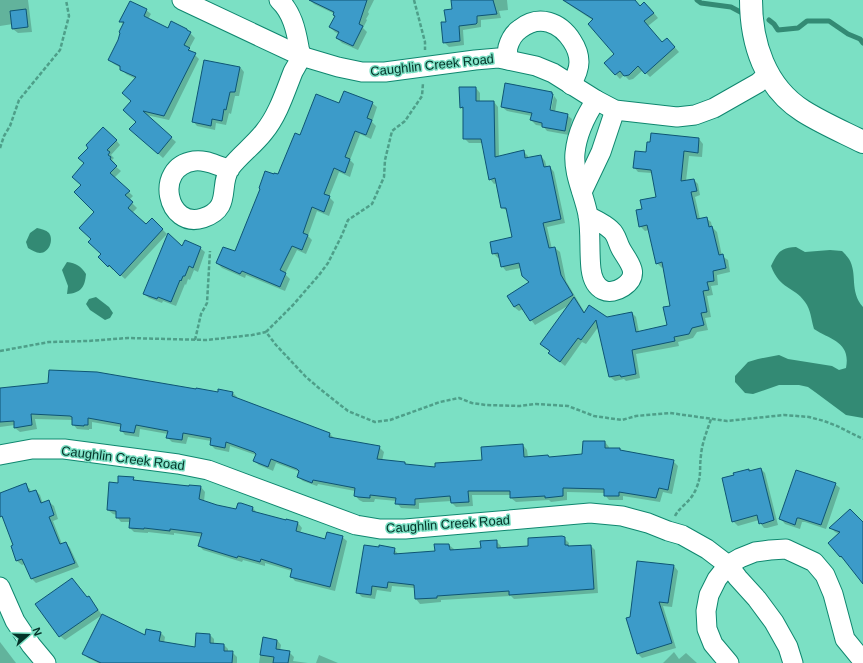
<svg xmlns="http://www.w3.org/2000/svg" width="863" height="663" viewBox="0 0 863 663" font-family="Arial,sans-serif">
	<style>
		.water { fill: #338a74 }
		.shadow { fill: #0003; fill-rule: evenodd }
		.lines { fill: none; stroke-linecap: round; stroke-linejoin: round }
		.stream { stroke: #338a74; stroke-width: 5 }
		.building { fill: #3c9bc9; stroke: #0e5574 }
		.minor-casing { stroke: #0f876f; stroke-width: 21 }
		.tertiary-casing { stroke: #0f876f; stroke-width: 24 }
		.path { stroke: #4e9f89; stroke-width: 2.5; stroke-dasharray: 4 2; stroke-linecap: butt }
		.minor { stroke: #fff; stroke-width: 19 }
		.tertiary { stroke: #fff; stroke-width: 22 }
		.labels { text-anchor: middle; dominant-baseline: central; stroke-width: 3; stroke-linejoin: round; paint-order: stroke }
		.street-label { font-size: 13px; fill: #043328; stroke: #7be0c4 }
	</style>
	<rect width="100%" height="100%" fill="#7be0c4"/>
	<!-- water -->
	<g class="water">
		<path d="M37,228c4,1 9,2 12,5 5,7 0,20 -9,20 -4,0 -8,-3 -12,-5l-2,-6 4,-9z"/>
		<path d="M796,247l9,5 25,-2 12,1c2,2 5,5 7,8 9,15 0,32 14,48v111l-17,-3 -31,-23 -7,-5 -9,-2h-20l-26,9 -8,-1 -10,-11v-6l13,-14 10,-3 21,-4 9,4 44,7 7,4 7,-2c5,-26 -15,-28 -32,-39 -3,-10 -3,-19 -9,-27 -11,-16 -25,-12 -34,-36 7,-14 9,-18 25,-19z"/>
		<path d="M67,262c9,1 14,4 19,12 -1,13 -5,19 -19,20l1,-8 -6,-16z"/>
		<path d="M96,297l13,10 4,6 -3,5 -5,2 -15,-10 -4,-6 3,-5z"/>
	</g>
	<!-- shadow -->
	<g class="shadow">
		<path d="M0,0h28l4,32 -14,1 -5,-4v-5l-13,2z"/>
		<path d="M310,0h64l-6,12 1,2 -3,5 1,1 -4,8 4,4 -9,18 -16,-7 -5,-5 2,-4 -4,-2 -5,-5 5,-11v-2l-21,-10z"/>
		<path d="M452,0h55l1,10 -9,1 2,7 -20,2v7l-18,3 1,15 -15,2 -5,-5 3,-19 6,-13z"/>
		<path d="M562,0h50l-15,23z"/>
		<path d="M632,0h2l6,7h9l9,11 -10,8 14,17h9l8,9 -29,25 -7,-7 -10,9 -4,1 -5,-5 -4,4 -15,-16 10,-9z"/>
		<path d="M146,10l5,4 -3,5 21,10 18,1 8,8 -6,11 10,10 -30,61 -23,-5 30,27 -13,16 -28,-25 2,-11 -5,-21 4,-22 -10,-5 -5,-6 -7,-4 -5,-4 10,-20 5,-15 -4,-4z"/>
		<path d="M240,67l4,5 -5,24h-4l-4,18 -2,-1 -3,12 -10,-2 -1,7 -18,-4 -4,-5z"/>
		<path d="M476,88l4,5v9h14l4,5 1,50 24,-6 5,5v3l13,-3 4,5 2,7 3,-1 4,5 11,51 -18,4 5,22 3,-1 5,4 6,29 19,32 22,5 25,-5 4,4 3,15 29,-6 3,-19 -8,-40 -1,1 -5,-5 -8,-33 -4,1 -5,-5 3,-17 14,-12 -5,-24 -14,-1 -4,-5 13,-14 52,-14 4,5 -1,13 -13,-1 -3,25 8,-1 4,4 2,11 -5,2 5,22 6,-1 5,4 1,5 5,5 5,24 6,4 2,12 -13,3 1,10 -7,1 2,9 -6,1 4,21 -6,1 3,12 -11,2 -4,6 -15,4 1,4 -43,8 4,24 -14,3 -2,-2 -9,2 -5,-4 -11,-51 -13,18 -4,-2 -17,24 -16,-13 1,-1 -9,-8 30,-40 -36,21 -12,-16 -4,2 -5,-4 16,-24 -9,-15 -15,3 -4,-5 -2,-9 -2,1 -5,-5 21,-15 -6,-26 -6,-5 -5,-24 -3,1 -4,-5 -7,-36h-14l-5,-5v-27l-3,-4z"/>
		<path d="M552,93l5,7 -2,12 12,3 5,4 -3,16 -22,-4 -4,-5 -7,-1 -5,-5 1,-4 -25,-5 -5,-4zM552,95h2l-4,20h-2z"/>
		<path d="M372,103l5,4 -5,15 4,4 -5,13 -11,-5 -10,26 4,4 -4,13 -11,-5 -10,25 5,5 -5,14 -12,-5 -9,25 4,4 -6,14 -9,-4 -12,24 5,5 -5,12 -39,-16 -1,3 -23,-10 -5,-5 19,-11 64,-116 40,-32z"/>
		<path d="M116,140l4,5 -9,10 3,3 -2,2 3,3 -1,2 7,6 -7,7 19,18 -4,4 8,8 -5,5 14,13 16,3 5,5 -42,45 -11,-10 -1,1 -14,-13 3,-3 -10,-15 4,-27 -14,-27 3,-21z"/>
		<path d="M182,248h18l5,4 -7,20 -4,-2 -4,10 -2,-1 -2,6 -1,-1 -9,22 -13,-5 -1,2 -13,-5 -5,-4z"/>
		<path d="M0,389l233,4 4,4v2l93,35 5,5 44,8 5,5 -2,9 23,2 2,2 29,3 47,-7 40,-16 4,5 1,7 20,-1 2,2 33,-3 22,-13 4,5v2h11l2,2 51,10 5,5 -6,28 -9,-2 -3,10 -37,-6v4h-14l-4,-5v-2l-38,-1v8l-16,2 -2,-2 -33,2 -5,-4v-3h-39l1,11 -17,1 -4,-4v-2l-33,2v6l-18,-1 -4,-5v-2l-22,-2 -1,3h-11l-4,-2 -4,-5v-4l-37,-7 -1,2 -14,-5 -5,-4 2,-5 -24,-9 -3,8 -2,-1 -12,-5 -5,-4 2,-6 -26,-9 -1,6 -14,-3 -4,-4v-4l-23,-4 -2,7 -14,-2 -5,-5 1,-3 -28,-5 -1,8 -14,-2 -4,-5v-3l-29,-5v7h-3v1l-12,-1 -4,-5v-4l-38,-1 2,10 -17,3 -5,-4v-3l-15,2z"/>
		<path d="M761,469l4,4 13,52 -11,3h-3l-4,-5 -1,-3 -21,6 -5,-5 15,-51 2,2z"/>
		<path d="M133,478l3,3 65,6 4,5 -1,9 13,5 20,4 4,-6 12,4 4,5 41,10 4,5 -2,5 26,8 16,-4 5,4 -12,50 -40,-10 -4,-5 1,-5 -27,-8v3l-22,-6 -1,2 -39,-12 -4,-5 3,-8 -28,-4v2l-26,-3v1l-14,-1 -4,-4v-6h-9l-4,-5v-2l-4,-1 -5,-4 12,-26z"/>
		<path d="M835,484l5,4 -14,41 -21,-7h-3l-2,7 -15,-5 -4,-5z"/>
		<path d="M25,485l5,4 1,4 5,-2 4,4 3,9 6,-2 5,4 4,13 -5,2 9,23 4,-1 4,5 9,19 -43,16 -4,-4 -7,-15 -3,1 -5,-4 -5,-15 2,-1 -9,-24 -5,-7v-20z"/>
		<path d="M863,523v61l-17,-24 -6,-3 -11,-14 10,-9 -4,-2 -4,-4z"/>
		<path d="M564,538l5,5v4l22,-1 4,4 3,43 -84,6 -3,-3 -70,4v2l-21,2 -4,-5 -1,-11 -23,-2 -1,6 -14,-2 -2,9 -13,-2 -5,-5 37,-43 5,6 37,-3 13,-7 5,4v2l28,-2 14,-8 5,5v3l28,-2z"/>
		<path d="M674,566l4,5 -6,36 -9,-1 13,42 -34,10 -4,-4 -11,-35 3,-1z"/>
		<path d="M89,597l13,18 -37,25 -5,-4z"/>
		<path d="M160,632l5,5 -1,6 32,5 14,-13 4,4v5l10,1 4,4v3h4l5,5v6h-139l-10,-5 -5,-5z"/>
		<path d="M263,638l14,2 4,5 -1,6 9,1 5,5 -1,4 15,2h-49z"/>
		<path d="M0,642l16,21h-16z"/>
		<path d="M674,652l5,7 7,-6 11,10h-34z"/>
		<path d="M319,655l19,8h-22z"/>
	</g>
	<g class="lines">
		<!-- stream -->
		<g class="stream">
			<path d="M697,0l4,3 30,4 15,8"/>
			<path d="M769,20l5,4 4,6 20,-2 9,-7h22l19,13 12,5 3,4"/>
		</g>
	</g>
	<!-- building -->
	<g class="building">
		<path d="M309,0h58l-8,24 4,2 -10,20 -17,-8 3,-6 -10,-5 6,-11 -2,-1 1,-3z"/>
		<path d="M451,0h42l4,14 -20,2v7l-1,1 -17,2 1,15 -17,2 -2,-21h5l-2,-12 8,-1z"/>
		<path d="M563,0h72l5,6 4,-4 10,11 -10,8 18,21 5,-4 8,9 -30,27 -7,-8 -9,9 -5,1 -4,-5 -5,4 -11,-12 10,-9 -26,-30 5,-5z"/>
		<path d="M130,1l17,8 -3,7 24,12 3,-7 16,8v1l4,2 -7,13 6,3 -2,2 8,3 -32,63 -21,-5 29,26 -14,17 -29,-25 7,-7 -13,-12 8,-9 -9,-8 14,-16 -16,-7v-4l-12,-6 10,-20 2,-7 -1,-1 5,-10h-5z"/>
		<path d="M26,9l2,18 -16,2 -2,-18z"/>
		<path d="M204,60l36,7 -5,25h-5l-4,18 -2,-1 -2,12 -10,-2 -1,7 -19,-4z"/>
		<path d="M505,83l47,9v2h1l-3,16 18,4 -3,17 -23,-4v-4l-12,-3 2,-7 -31,-6z"/>
		<path d="M459,87h17v14h18l1,56 29,-7 1,8 16,-3 3,12 6,-1 11,53 -18,4 6,25 6,-1 6,28 12,20 -43,26 -11,-17 -5,3 -7,-11 22,-14 -7,-6 -3,-13 -18,4 -3,-14 -6,1 -2,-12 22,-5 -6,-29h-5l-6,-30 -6,2 -8,-41h-18v-32l-3,1z"/>
		<path d="M344,91l29,11 -6,16 5,2 -6,15 -11,-4 -10,26 5,2 -5,14 -11,-5 -10,26 6,2 -6,16 -12,-5 -9,26 5,2 -6,15 -10,-4 -12,24 6,3 -6,14 -38,-16 -2,3 -24,-11 7,-16 12,4 25,-62 -1,-1 6,-17 9,3v-1l4,1 17,-41 5,2 16,-41 23,9z"/>
		<path d="M103,127l14,13 -10,10 3,2 -2,3 3,2 -1,2 7,7 -7,7 20,18 -5,4 8,7 -5,6 18,16 6,-6 11,11 -43,47 -11,-11 -1,2 -10,-10 3,-3 -13,-12 3,-3 -12,-11 15,-16 -20,-20 7,-7 -9,-8 12,-14 -6,-5 10,-10 -2,-3z"/>
		<path d="M651,133l48,5 -1,15 -14,-2 -3,30 13,-2 3,12 -6,1 6,27 10,-2 2,10 3,-1 7,29 4,-1 3,14 -13,3 1,10 -7,1 2,8 -6,1 4,21 -6,1 3,12 -12,3 -3,6 -15,3 1,4 -43,9 4,24 -15,3 -1,-2 -11,2 -13,-57 -15,20 -3,-2 -18,24 -12,-9 2,-2 -10,-7 34,-47 10,16 5,-8 18,12 25,-5 4,20 31,-7 -4,-18 7,-1 -8,-44 -6,2 -9,-39 -8,2 -3,-17 6,-1 -2,-9 16,-3 -5,-27 -18,-2 2,-17 11,1 1,-10h3z"/>
		<path d="M168,233l14,13 3,-6 16,7 -8,21 -4,-2 -4,10h-2l-2,5 -1,-1 -9,22 -13,-5 -1,2 -14,-5z"/>
		<path d="M49,370l48,2 99,17v-1l22,4v-3l15,3 -1,4 98,37 -1,4 51,9 -3,13 28,3v2l30,3v-4l47,-3 -1,-13 42,-3 1,13 24,-2 1,2 33,-3 1,-13h22v7h15v2l54,10 -6,30 -9,-2 -3,10 -37,-6v4h-15v-7l-41,-1v8l-18,2v-2l-35,2v-7h-42l1,11 -18,1 -1,-7 -35,3v6l-20,-1 1,-6 -26,-3v3l-12,-1 -4,-1 1,-8 -42,-8 -1,3 -15,-6 2,-6 -2,-2 -26,-10 -3,8 -15,-6 3,-7 -2,-2 -28,-10 -1,6 -15,-3 1,-7 -28,-5 -1,7 -16,-2 2,-7 -32,-6 -2,8 -14,-2 1,-7 -33,-6v7h-4v1l-12,-1v-8l-2,-1 -39,-2 1,11 -18,3v-7l-14,1v-34l48,-5z"/>
		<path d="M761,468l13,52 -12,4 -1,-1 -2,1 -2,-9 -25,7 -10,-44 12,-3 -1,-2 16,-4v2z"/>
		<path d="M796,470l40,13 -15,42 -22,-7h-2l-2,7 -16,-6z"/>
		<path d="M118,476l16,1 -1,3 56,6v-1l12,1 -2,13 18,6 19,4 2,-6h3l12,4 -1,4 34,9v-1l12,3 -2,9 29,8 2,-7 16,4 -13,51 -40,-10 2,-8 -31,-10 -1,3 -22,-6 -1,2 -39,-12 4,-13 -32,-4v2l-26,-3v1l-15,-1 1,-10h-14v-7l-9,-1 2,-28 9,1z"/>
		<path d="M26,483l3,9 7,-2 5,13 8,-3 5,15 -5,2 11,27 6,-2 9,21 -44,16 -9,-20 -6,2 -5,-15 2,-1 -11,-29 -2,1v-24z"/>
		<path d="M850,509l13,13v62l-22,-28 -1,1 -12,-14 12,-11 -11,-4z"/>
		<path d="M562,536l3,1v8h3v1l23,-1 3,44 -85,6v-4l-72,5v2l-22,1 -1,-14 -26,-3 -1,6 -15,-2 -1,9 -15,-2 8,-48 15,2v-2l16,3 -1,6 41,-3 -1,-7h15l1,6 31,-2 -1,-7 17,-1v8l31,-2v-8z"/>
		<path d="M637,561l37,4 -6,38 -9,-1 13,41 -35,11 -11,-36 4,-1z"/>
		<path d="M72,578l15,19 2,-1 9,14 -39,27 -24,-33z"/>
		<path d="M102,614l43,21 1,-6 15,3 -2,9 36,6 1,-14 14,1v9l14,1v7h9l-1,12h-131l-19,-9z"/>
		<path d="M263,637l14,3 -1,9 14,2 -2,12h-15l1,-6 -14,-2z"/>
	</g>
	<g class="lines">
		<defs>
			<g id="minor">
				<path d="M182,0l119,56 37,11 24,5h23l90,-12 23,-2 10,2 28,6 17,7 43,27 19,10 62,7 18,-2 19,-7 44,-25 10,-9"/>
				<path d="M508,60c0,-4 -1,-9 0,-13 2,-7 6,-14 12,-18 19,-15 40,-7 52,12 4,6 7,14 7,21 0,8 -4,16 -8,23"/>
				<path d="M230,169c-12,-2 -23,-10 -36,-8 -41,6 -27,69 9,57 30,-10 15,-32 27,-50 10,-13 24,-23 34,-36 14,-17 21,-40 29,-60 2,-4 7,-11 8,-16 0,-3 -2,-7 -2,-9 -3,-17 -7,-35 -20,-47"/>
				<path d="M582,192l19,-40 14,-42"/>
				<path d="M588,216c8,4 17,8 23,14 6,5 6,12 10,19 7,13 21,25 2,38 -6,4 -14,6 -20,3 -8,-4 -11,-13 -12,-21 -2,-18 0,-37 -3,-54 -4,-21 -15,-41 -13,-62 2,-20 10,-36 21,-53"/>
				<path d="M0,455l32,-6h32l114,15 30,6 148,55 24,4h25l185,-16 32,3 26,7 20,8 14,4 25,14 21,16 10,13 19,21 17,23 14,25 5,16"/>
				<path d="M0,587l15,34 16,24 15,18"/>
				<path d="M729,663l-16,-19 -6,-15 -1,-18 3,-16 8,-16 11,-14 12,-7 15,-6 15,-2 16,-1 28,13 11,13 8,19 12,45 18,22"/>
			</g>
			<path id="tertiary" d="M751,0c0,43 14,87 52,111 19,12 40,21 60,31"/>
		</defs>
		<!-- minor casing -->
		<use href="#minor" class="minor-casing"/>
		<!-- tertiary casing -->
		<use href="#tertiary" class="tertiary-casing"/>
		<!-- path -->
		<g class="path">
			<path d="M414,0l11,42v8"/>
			<path d="M0,148l4,-12 6,-10 9,-26 41,-50 9,-34 -3,-16"/>
			<path d="M266,332l27,-27 26,-30 9,-12 14,-28 6,-15 24,-16 12,-27 1,-17 7,-29 13,-10 17,-25 1,-13"/>
			<path d="M195,340l6,-26 6,-11 3,-52"/>
			<path d="M0,351l49,-9 39,-1 40,-3 79,2 45,-5 14,-3 10,13 30,32 14,12 28,22 27,11 15,-2 50,-18 19,-4 13,5 14,2 34,1 16,-2 32,2 26,10 28,4 14,-4 34,-3 57,8 57,-6 13,1 12,1 15,4 13,5 26,13"/>
			<path d="M675,516c5,-10 15,-13 21,-27 6,-14 3,-19 5,-34 1,-12 6,-24 10,-36"/>
		</g>
		<!-- minor -->
		<use href="#minor" class="minor"/>
		<!-- tertiary -->
		<use href="#tertiary" class="tertiary"/>
	</g>
	<g class="labels">
		<!-- street labels -->
		<g class="street-label">
			<text transform="translate(432 65) rotate(-6)">Caughlin Creek Road</text>
			<text transform="translate(123 458) rotate(7)">Caughlin Creek Road</text>
			<text transform="translate(448 524) rotate(-4)">Caughlin Creek Road</text>
		</g>
	</g>
	<!-- north arrow -->
	<g transform="translate(28 635) rotate(70)" stroke="#7be0c4" stroke-width="3" paint-order="stroke">
	<path d="M0-3L7 15L0 10L-7 15Z" fill="#043328"/>
	<text y="-6" font-size="11" font-weight="bold" text-anchor="middle" fill="#043328">N</text>
	</g>
</svg>
